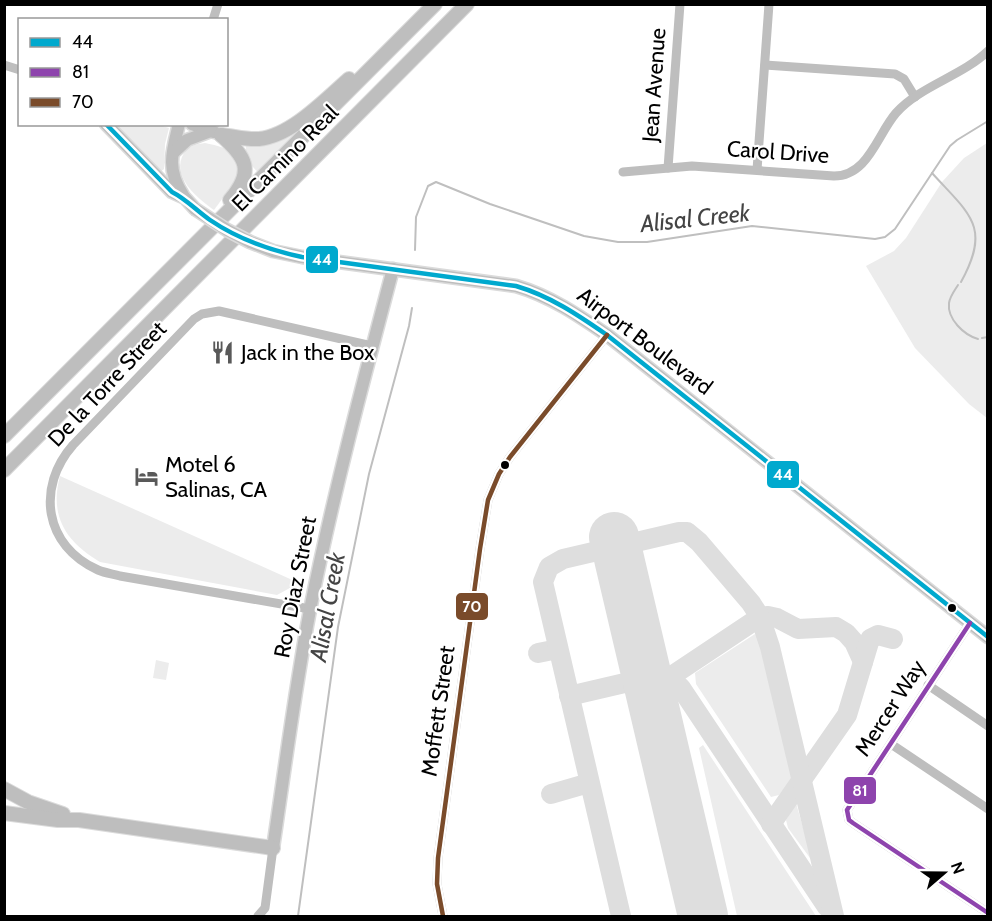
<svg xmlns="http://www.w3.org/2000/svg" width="992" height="921" viewBox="0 0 992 921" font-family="Cabin,sans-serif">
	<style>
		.green { fill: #ececec }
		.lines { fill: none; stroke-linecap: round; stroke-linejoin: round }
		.stream { stroke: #bfbfbf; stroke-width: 2 }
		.taxiway { stroke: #dedede; stroke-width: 20 }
		.runway { stroke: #dedede; stroke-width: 50 }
		.major-casing { stroke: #dbdbdb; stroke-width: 15 }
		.highway-casing { stroke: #dbdbdb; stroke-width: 16 }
		.minor { stroke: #bebebe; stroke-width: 9 }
		.major { stroke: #bebebe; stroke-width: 12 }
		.highway { stroke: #bebebe; stroke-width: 14 }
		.major-bridge-casing { stroke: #dbdbdb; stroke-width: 15; stroke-linecap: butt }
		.major-bridge { stroke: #bebebe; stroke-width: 12 }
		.bus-1-casing { stroke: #fff; stroke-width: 9 }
		.bus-2-casing { stroke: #fff; stroke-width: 9 }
		.bus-3-casing { stroke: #fff; stroke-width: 9 }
		.bus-1 { stroke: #00a9ce; stroke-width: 4.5 }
		.bus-2 { stroke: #8e44ad; stroke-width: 4.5 }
		.bus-3 { stroke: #7a4b2a; stroke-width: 4.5 }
		.bus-dot { fill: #000; stroke: #fff; stroke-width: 2 }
		.labels { text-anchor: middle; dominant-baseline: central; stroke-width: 4.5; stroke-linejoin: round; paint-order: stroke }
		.street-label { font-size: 22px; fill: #000; stroke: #fff }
		.poi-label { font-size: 22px; fill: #000; stroke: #fff; text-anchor: start }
		.water-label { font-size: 24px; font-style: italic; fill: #444; stroke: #fff }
		.line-badge { stroke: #fff; stroke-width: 2 }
		.badge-label { font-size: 16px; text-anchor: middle; font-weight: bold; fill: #fff }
	</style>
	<rect width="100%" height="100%" fill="#fff"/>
	<!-- green -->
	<g class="green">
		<path d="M306,124l-48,48c-9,-8 -13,-15 -12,-28z"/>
		<path d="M110,125h49l10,3 -4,16 -1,25 -5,4z"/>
		<path d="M205,143c24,5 32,8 34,33l-25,34c-17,-12 -44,-34 -30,-57 5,-8 13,-9 21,-10z"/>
		<path d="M987,143v275l-18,-14 -54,-56 -49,-82 28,-15 12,-13 36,-56 22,-24z"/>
		<path d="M60,476l239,107 -22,12 -177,-33c-34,-20 -51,-46 -40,-86z"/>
		<path d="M755,634l5,6 32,139 -13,16 -8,2 -75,-113 -1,-11z"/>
		<path d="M156,660l13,3 -3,17 -13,-2z"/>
		<path d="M703,745l113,171h-79l-38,-168z"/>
		<path d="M796,803l17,59 -25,-34 -2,-8z"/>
	</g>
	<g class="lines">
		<!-- stream -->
		<g class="stream">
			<path d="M932,173c37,41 60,53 29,109"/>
			<path d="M415,250l1,-33 12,-31 8,-4 54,22 94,32 34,6h29l105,-16 123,13 10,-2 10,-8 55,-83 7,-6 31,-19"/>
			<path d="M958,285c-3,5 -8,11 -9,18 -2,16 15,32 29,36"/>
			<path d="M982,338l6,-1"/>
			<path d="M298,916l40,-289 31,-153 40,-148 3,-18"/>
		</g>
		<!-- taxiway -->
		<g class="taxiway">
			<path d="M538,653l20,-4"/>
			<path d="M670,677l90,-60 8,-1 9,2 21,11 38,-2 10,6 8,9 9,20"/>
			<path d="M569,696l90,-21 11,2 11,11 146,219"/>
			<path d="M551,794l38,-11"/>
			<path d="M771,824l76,-109 23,-76 8,-4 15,4"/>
			<path d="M621,916l-78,-334 6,-15 14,-8 116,-27h8l12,10 52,61 9,14 10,30 64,269"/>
		</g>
		<!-- runway -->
		<path class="runway" d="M614,537l89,379"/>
		<defs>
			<g id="major">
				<path d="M106,124l66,68 13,6 10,11"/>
				<path d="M179,124c-7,28 -13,45 4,71"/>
				<path d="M192,124l22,8"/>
				<path d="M173,153l14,-13 24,-9"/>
				<path d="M250,242l23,9 29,6 214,29c34,10 62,29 91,49l381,302"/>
				<path d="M273,848c12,-80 22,-160 37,-238 23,-115 53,-228 83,-341"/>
			</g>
			<g id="highway">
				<path d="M221,135c12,1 25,5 38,4 32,-3 66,-39 90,-60"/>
				<path d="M221,135c25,22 34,36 9,65"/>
				<path d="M4,436l431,-432"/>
				<path d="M4,470l463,-466"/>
				<path d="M4,789l24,13 35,12"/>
				<path d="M4,813l54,7h21l194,28"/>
			</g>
		</defs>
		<!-- major casing -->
		<use href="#major" class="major-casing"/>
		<!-- highway casing -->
		<use href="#highway" class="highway-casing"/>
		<!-- minor -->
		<g class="minor">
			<path d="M213,20l5,-16"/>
			<path d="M4,65l16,5"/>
			<path d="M765,65l130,9 9,5 11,18"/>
			<path d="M668,168l12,-164"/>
			<path d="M757,170l12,-166"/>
			<path d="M623,172l69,-6 142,10c34,0 43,-41 62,-63 24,-27 66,-37 92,-62"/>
			<path d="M310,609l-190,-33c-7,-2 -15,-3 -22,-6 -54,-24 -62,-83 -25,-125l121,-126 8,-5 17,-3 153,35"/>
			<path d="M970,623l-123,187 2,10 4,3 135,90"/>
			<path d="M928,685l60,41"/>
			<path d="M891,744l97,65"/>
			<path d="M258,916l7,-8 8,-60"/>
			<path d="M443,916l-6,-32 1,-26 42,-309 8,-49 11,-26 11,-17 97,-122"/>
		</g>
		<!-- major -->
		<use href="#major" class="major"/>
		<!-- highway -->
		<use href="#highway" class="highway"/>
		<defs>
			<path id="major-bridge" d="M195,209l32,21 23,12"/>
		</defs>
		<!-- major-bridge casing -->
		<use href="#major-bridge" class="major-bridge-casing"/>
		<!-- major-bridge -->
		<use href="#major-bridge" class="major-bridge"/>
		<defs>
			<path id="bus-1" d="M106,124l66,68c14,7 25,19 38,28 28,19 59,30 92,37l214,29c34,10 62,29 91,49l381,302"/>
			<path id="bus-2" d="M970,623l-123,187 2,10 4,3 135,90"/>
			<path id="bus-3" d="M443,916l-6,-32 1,-26 42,-309 8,-49 11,-26 11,-17 97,-122"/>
		</defs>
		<!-- bus-1 casing -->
		<use href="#bus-1" class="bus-1-casing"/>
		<!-- bus-2 casing -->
		<use href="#bus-2" class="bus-2-casing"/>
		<!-- bus-3 casing -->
		<use href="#bus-3" class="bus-3-casing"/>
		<!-- bus-1 -->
		<use href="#bus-1" class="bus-1"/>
		<!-- bus-2 -->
		<use href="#bus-2" class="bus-2"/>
		<!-- bus-3 -->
		<use href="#bus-3" class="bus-3"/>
	</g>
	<!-- icons -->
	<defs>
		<symbol id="restaurant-bare" viewBox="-9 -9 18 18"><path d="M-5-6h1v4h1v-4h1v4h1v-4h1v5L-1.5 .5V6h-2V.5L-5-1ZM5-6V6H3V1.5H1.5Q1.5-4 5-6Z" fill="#595959" stroke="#fff" stroke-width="2.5" paint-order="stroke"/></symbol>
		<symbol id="hotel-bare" viewBox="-9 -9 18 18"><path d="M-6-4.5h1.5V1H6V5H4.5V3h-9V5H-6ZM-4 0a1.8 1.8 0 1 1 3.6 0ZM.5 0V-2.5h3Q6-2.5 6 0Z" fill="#595959" stroke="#fff" stroke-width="2.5" paint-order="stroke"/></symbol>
	</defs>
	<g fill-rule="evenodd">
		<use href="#restaurant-bare" x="206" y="336" width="33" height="33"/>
		<use href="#hotel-bare" x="130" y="460" width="33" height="33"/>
	</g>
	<!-- markers -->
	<g class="bus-dot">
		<circle cx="505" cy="465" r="5"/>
		<circle cx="952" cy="608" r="5"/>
	</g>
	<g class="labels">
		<!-- street labels -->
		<g class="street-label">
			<text transform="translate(654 85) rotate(-86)">Jean Avenue</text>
			<text transform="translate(778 152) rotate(4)">Carol Drive</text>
			<text transform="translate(285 158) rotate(-45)">El Camino Real</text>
			<text transform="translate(645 341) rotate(37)">Airport Boulevard</text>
			<text transform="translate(107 384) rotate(-47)">De la Torre Street</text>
			<text transform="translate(295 587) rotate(-79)">Roy Diaz Street</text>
			<text transform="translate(890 708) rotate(-57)">Mercer Way</text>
			<text transform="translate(438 711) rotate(-82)">Moffett Street</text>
		</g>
		<!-- poi labels -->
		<g class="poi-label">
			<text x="241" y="352">Jack in the Box</text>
			<text x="165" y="464">Motel 6<tspan x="165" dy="25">Salinas, CA</tspan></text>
		</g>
		<!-- water labels -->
		<g class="water-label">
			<text transform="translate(695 218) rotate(-6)">Alisal Creek</text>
			<text transform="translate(327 607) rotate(-80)">Alisal Creek</text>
		</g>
	</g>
	<g class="line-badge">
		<rect x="305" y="245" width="34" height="29" rx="6" fill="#00a9ce"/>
		<rect x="766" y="460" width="34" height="29" rx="6" fill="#00a9ce"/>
		<rect x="455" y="592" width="34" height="29" rx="6" fill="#7a4b2a"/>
		<rect x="843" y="776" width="34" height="29" rx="6" fill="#8e44ad"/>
	</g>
	<g class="badge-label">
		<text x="322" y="265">44</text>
		<text x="783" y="480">44</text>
		<text x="472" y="612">70</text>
		<text x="860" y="796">81</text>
	</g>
	<!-- border -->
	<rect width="992" height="921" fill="none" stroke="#000000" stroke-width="12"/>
	<!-- legend -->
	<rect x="18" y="18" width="210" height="108" fill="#ffffff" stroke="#999999" stroke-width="1.5"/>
	<rect x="30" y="38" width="30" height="9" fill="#00a9ce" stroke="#999999" stroke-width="1.5"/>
	<text x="72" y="48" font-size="18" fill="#000000">44</text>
	<rect x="30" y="68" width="30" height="9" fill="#8e44ad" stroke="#999999" stroke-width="1.5"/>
	<text x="72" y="78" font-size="18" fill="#000000">81</text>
	<rect x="30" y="98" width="30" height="9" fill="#7a4b2a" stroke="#999999" stroke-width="1.5"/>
	<text x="72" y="108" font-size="18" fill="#000000">70</text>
	<!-- north arrow -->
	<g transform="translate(944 873) rotate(70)" stroke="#ffffff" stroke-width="4.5" paint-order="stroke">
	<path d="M0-4.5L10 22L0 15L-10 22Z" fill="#000000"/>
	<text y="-9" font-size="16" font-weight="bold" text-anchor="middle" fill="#000000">N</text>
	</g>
</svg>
